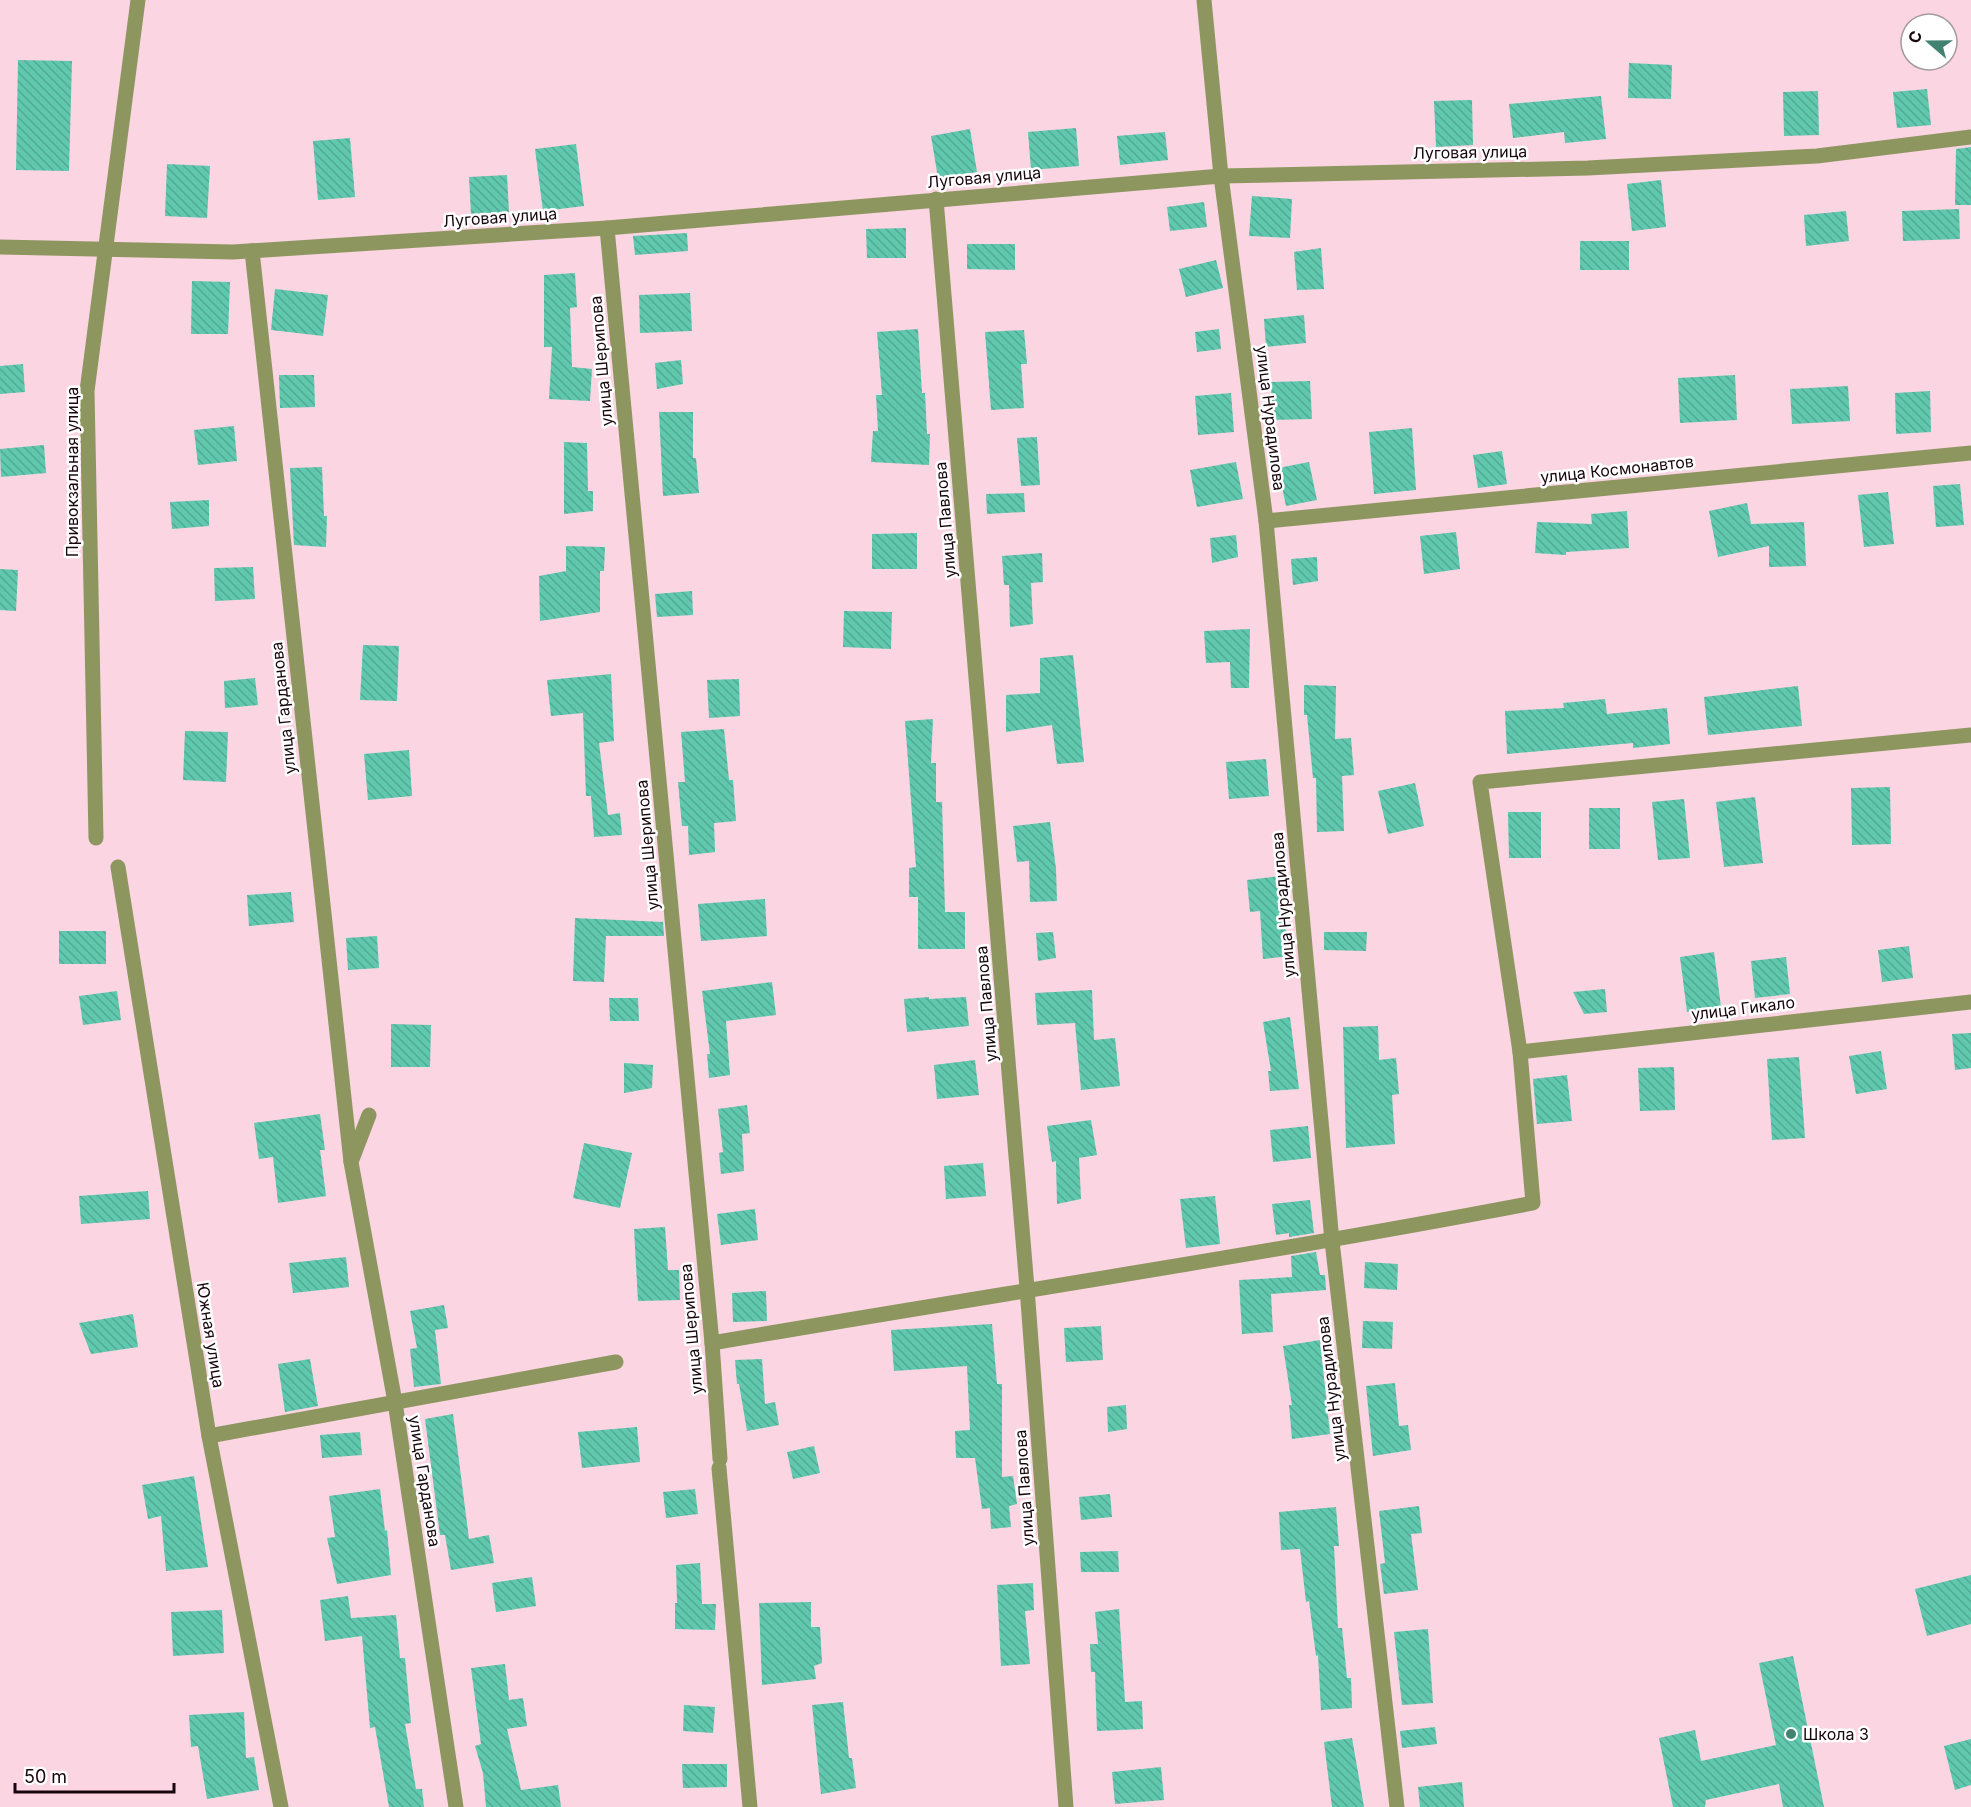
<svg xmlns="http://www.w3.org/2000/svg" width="1971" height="1807" viewBox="0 0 1971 1807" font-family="Inter,sans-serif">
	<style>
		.building { fill: url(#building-back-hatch) }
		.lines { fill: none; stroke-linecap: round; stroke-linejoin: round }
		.minor { stroke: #8e9660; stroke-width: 15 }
		.poi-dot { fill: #418271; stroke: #fff; stroke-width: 2 }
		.labels { text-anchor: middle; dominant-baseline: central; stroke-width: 5; stroke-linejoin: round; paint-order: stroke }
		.street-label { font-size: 16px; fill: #18050d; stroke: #fff }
		.poi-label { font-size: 16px; fill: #18050d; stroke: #fff; text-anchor: start }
	</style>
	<defs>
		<pattern id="building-back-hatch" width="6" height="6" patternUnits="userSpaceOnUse" patternTransform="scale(1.5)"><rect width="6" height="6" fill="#5fc8ae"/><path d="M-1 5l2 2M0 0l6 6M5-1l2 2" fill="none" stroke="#52aa94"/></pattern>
	</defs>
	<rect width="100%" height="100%" fill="#fbd5e2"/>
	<!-- building -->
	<g class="building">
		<path d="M18,60l54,1 -3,110 -53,-1z"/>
		<path d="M1629,63l43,2 -1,34 -43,-1z"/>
		<path d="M1927,89l4,36 -34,3 -4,-36z"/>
		<path d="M1818,91l1,44 -35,1 -1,-44z"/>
		<path d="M1601,96l5,43 -41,4 -1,-11 -51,6 -4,-34z"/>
		<path d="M1472,100l1,45 -37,2 -2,-46z"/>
		<path d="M1076,128l3,38 -48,4 -3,-38z"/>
		<path d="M970,129l7,43 -39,6 -7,-42z"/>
		<path d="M1165,132l3,28 -48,5 -3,-29z"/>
		<path d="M350,138l5,59 -37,3 -5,-59z"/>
		<path d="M576,144l8,62 -41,5 -8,-62z"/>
		<path d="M1971,147v58h-16l1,-56z"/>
		<path d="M167,164l43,2 -3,52 -42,-2z"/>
		<path d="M507,175l2,37 -38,2 -2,-37z"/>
		<path d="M1661,180l5,47 -34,4 -5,-47z"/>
		<path d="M1252,196l40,3 -2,39 -41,-2z"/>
		<path d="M1204,202l3,25 -37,4 -3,-24z"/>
		<path d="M1959,209l1,30 -57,2 -1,-30z"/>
		<path d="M1846,211l3,30 -43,5 -2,-31z"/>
		<path d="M906,228v30h-39l-1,-29z"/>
		<path d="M687,233l1,18 -53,4 -2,-19z"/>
		<rect x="1580" y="241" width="49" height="29"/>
		<path d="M967,244h48v26l-48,-1z"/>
		<path d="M1321,248l3,41 -27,1 -3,-38z"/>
		<path d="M1216,260l7,28 -37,9 -7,-28z"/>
		<path d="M575,273l2,34 -7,1 2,59 20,2 -2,32 -41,-2 3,-52h-8v-72z"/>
		<path d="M192,281l38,1 -2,52h-37z"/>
		<path d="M275,289l53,6 -5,41 -52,-6z"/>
		<path d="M690,293l2,38 -52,2 -1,-38z"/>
		<path d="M1304,315l2,28 -40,4 -2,-28z"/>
		<path d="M918,329l4,64h3l2,41h3l-1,31 -58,-3 2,-31h5l-2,-36h6l-5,-63z"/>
		<path d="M1219,329l2,20 -24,3 -2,-20z"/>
		<path d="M1024,330l3,34h-6l3,44 -33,2 -6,-78z"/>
		<path d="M681,360l2,24 -26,5 -2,-26z"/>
		<path d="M23,364l2,28 -25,2v-28z"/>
		<path d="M279,375h35l1,32 -35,1z"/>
		<path d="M1735,375l2,45 -57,3 -2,-45z"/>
		<path d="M1310,381l2,38 -40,1 -1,-38z"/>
		<path d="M1848,386l2,35 -58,3 -2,-35z"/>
		<path d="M1930,391l1,41 -35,2 -1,-41z"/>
		<path d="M1231,393l3,39 -36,3 -3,-39z"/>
		<path d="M659,412h34v46h3l3,35 -36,3z"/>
		<path d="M234,426l3,35 -39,4 -4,-35z"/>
		<path d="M1412,428l4,62 -42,4 -5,-62z"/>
		<path d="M1037,437l3,48 -19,1 -4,-48z"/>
		<path d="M564,442l23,1 1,48h5v20l-29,3z"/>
		<path d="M44,445l2,28 -45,4 -1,-28z"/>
		<path d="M1502,451l5,33 -29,4 -5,-33z"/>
		<path d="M1236,462l7,37 -46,8 -7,-37z"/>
		<path d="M1309,462l8,38 -31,6 -8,-38z"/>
		<path d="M322,467l2,49h3l-1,31 -32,-2 -4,-77z"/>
		<path d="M1960,484l4,41 -28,2 -3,-41z"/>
		<path d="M1888,492l6,52 -30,3 -6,-52z"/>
		<path d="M1024,493l1,19 -38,2 -1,-20z"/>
		<path d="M209,500v26l-37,3 -2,-27z"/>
		<path d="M1747,503l4,21 53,-2 2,44 -37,1v-21l-51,11 -9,-46z"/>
		<path d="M1627,511l2,37 -63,4v3l-31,-2 2,-31 55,2 -1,-10z"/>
		<path d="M1456,532l4,37 -36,5 -4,-38z"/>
		<path d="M917,533v36h-45v-35z"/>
		<path d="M1236,535l2,22 -26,6 -2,-25z"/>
		<path d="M566,546l39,1 -1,24h-4v41l-60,9 -1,-45 27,-5z"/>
		<path d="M1042,553l1,29 -12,1 2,41 -23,3 -1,-42h-5l-2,-29z"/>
		<path d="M1317,557l1,24 -25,4 -2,-26z"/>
		<path d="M253,567l2,32 -40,2 -1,-33z"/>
		<path d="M0,569l18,1 -2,41 -16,-1z"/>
		<path d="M692,591l1,24 -36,2 -2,-23z"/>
		<path d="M844,611l48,1 -1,37 -48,-2z"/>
		<path d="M1250,629l-1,59h-18l-1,-26 -24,1 -2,-32z"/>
		<path d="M363,645l36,1 -2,55 -37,-1z"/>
		<path d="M1073,655l11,107 -27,2 -5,-39 -46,7v-37l34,-2v-35z"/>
		<path d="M611,674l3,67 -15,2 9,72 12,-2 2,22 -28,2 -3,-41h-5l-3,-83 -32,3 -4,-36z"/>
		<path d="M255,678l3,27 -33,3 -1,-27z"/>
		<path d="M739,679l1,37 -31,2 -2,-38z"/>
		<path d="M1304,685l32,1 -1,53 16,-1 3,37 -12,1 2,55 -27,1 -1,-54h-3l-6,-63h-3z"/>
		<path d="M1798,686l4,40 -94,9 -4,-38z"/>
		<path d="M1605,699l2,15 60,-6 3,36 -37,4v-5l-126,11 -2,-43 59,-3 -1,-5z"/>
		<path d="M933,719l-2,44h5v39h6l3,110h20v37h-47v-52h-9v-29l7,-1 -11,-146z"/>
		<path d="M724,729l5,51h4l3,41 -22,2 1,29 -26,3 -1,-29h-6l-4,-44h7l-4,-50z"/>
		<path d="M185,731l43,1 -2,50 -43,-2z"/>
		<path d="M409,750l3,46 -44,4 -4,-46z"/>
		<path d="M1266,759l3,37 -40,3 -3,-37z"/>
		<path d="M1415,783l9,43 -36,8 -10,-43z"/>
		<path d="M1890,787l1,57 -39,1 -1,-57z"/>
		<path d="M1755,797l8,66 -39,4 -8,-65z"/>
		<path d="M1684,799l6,59 -32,2 -6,-58z"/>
		<rect x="1589" y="808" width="31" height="41"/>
		<path d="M1508,812h33v46h-32z"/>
		<path d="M1050,822l6,47 1,32 -27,1 -1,-41 -12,1 -4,-36z"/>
		<path d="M1279,876l10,80 -26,3 -3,-48 -10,1 -3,-32z"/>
		<path d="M291,892l3,30 -45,4 -2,-31z"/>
		<path d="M765,899l2,37 -66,5 -3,-37z"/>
		<path d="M575,918l88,4 1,14h-58l-2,46 -31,-1z"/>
		<rect x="59" y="931" width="47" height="33"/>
		<path d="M1053,932l3,26 -18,3 -2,-28z"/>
		<path d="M1324,932h43l-1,19 -42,-1z"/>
		<path d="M377,936l2,32 -31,2 -2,-32z"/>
		<path d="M1909,946l4,32 -31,4 -4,-32z"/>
		<path d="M1714,952l7,55 -34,5 -7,-55z"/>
		<path d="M1786,957l4,37 -35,4 -4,-37z"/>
		<path d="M772,982l4,33 -50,6 4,54 -21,3 -2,-24h3l-8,-63z"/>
		<path d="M1605,989l2,23 -23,2 -11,-22z"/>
		<path d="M1092,990l2,50 21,-2 5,48 -39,4 -6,-67 -38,2 -2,-32z"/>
		<path d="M117,991l4,29 -38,5 -4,-29z"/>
		<path d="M929,997v2l37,-2 3,29 -62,6 -3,-33z"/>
		<path d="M609,998h29l1,23h-29z"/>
		<path d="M1290,1017l9,72 -29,2 -2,-20h3l-8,-49z"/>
		<path d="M391,1024l40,1 -1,42h-39z"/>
		<path d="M1378,1026l1,34 17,-2 3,36 -7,1 3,49 -49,4 -3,-121z"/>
		<path d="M1971,1033v35l-16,2 -3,-36z"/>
		<path d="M1881,1051l6,38 -31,5 -7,-38z"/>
		<path d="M1799,1057l6,81 -33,2 -5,-81z"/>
		<path d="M975,1060l4,35 -42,4 -3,-34z"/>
		<path d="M624,1063l29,2 -1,23 -28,5z"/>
		<path d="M1674,1067l1,43 -35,1 -2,-43z"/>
		<path d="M1567,1075l5,46 -35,3 -4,-45z"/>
		<path d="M747,1105l3,28 -8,1 2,37 -23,3 -2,-21 4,-1 -5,-43z"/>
		<path d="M320,1114l5,36h-5l6,46 -48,7 -5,-46 -14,2 -5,-36z"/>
		<path d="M1091,1120l6,35 -18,3 2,41 -24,5 -1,-43 -4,1 -5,-36z"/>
		<path d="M1308,1126l3,32 -38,4 -3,-32z"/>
		<path d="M584,1143l48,10 -12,55 -47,-10z"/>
		<path d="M983,1163l3,33 -40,3 -2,-33z"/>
		<path d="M148,1191l2,28 -69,5 -2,-28z"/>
		<path d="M1215,1196l5,48 -34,4 -6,-49z"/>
		<path d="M1310,1200l4,33 -25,4v-4l-13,2 -4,-31z"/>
		<path d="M755,1209l3,31 -37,5 -4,-31z"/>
		<path d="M665,1227l3,43h11l1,30 -42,1 -4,-72z"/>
		<path d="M1316,1252l4,23h5l1,15 -55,4 2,38 -31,2 -3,-54 53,-3 -1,-21z"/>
		<path d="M346,1257l3,30 -56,6 -4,-30z"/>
		<path d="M1365,1262l33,2 -1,26 -33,-2z"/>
		<path d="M766,1291l1,30 -34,1 -1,-29z"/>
		<path d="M444,1305l4,23 -13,2 6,54 -27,3 -4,-38 7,-1 -7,-37z"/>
		<path d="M133,1314l5,33 -47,7 -12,-31z"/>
		<path d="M1363,1321l30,1 -1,27 -30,-1z"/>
		<path d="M992,1324l5,60h5v93l11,-1 4,28 -8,2 2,21 -20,2 -1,-21 -8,1 -7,-51h-19l-1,-27 15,-1 -3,-64 -73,5 -3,-41z"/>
		<path d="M1101,1326l2,34 -37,2 -2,-34z"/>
		<path d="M1320,1340l10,94 -38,5 -3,-34h3l-9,-59z"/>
		<path d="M310,1359l8,47 -33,6 -7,-48z"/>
		<path d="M762,1359l3,45 10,-2 4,23 -32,6 -8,-47h-2l-2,-24z"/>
		<path d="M1395,1383l4,43 9,-1 3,25 -38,6 -7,-70z"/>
		<path d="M1126,1405l1,24 -19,3 -1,-25z"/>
		<path d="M453,1414l16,125 20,-4 5,28 -43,7 -6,-35h-5l-15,-116z"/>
		<path d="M637,1427l3,35 -58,6 -4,-36z"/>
		<path d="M360,1432l2,23 -40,3 -2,-23z"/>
		<path d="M814,1446l6,27 -27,6 -6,-27z"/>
		<path d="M194,1476l14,91 -42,4 -5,-55 -13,3 -6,-34z"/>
		<path d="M380,1489l5,42 2,-1 4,45 -54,9 -10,-46 8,-1 -6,-41z"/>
		<path d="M695,1489l3,25 -32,4 -3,-26z"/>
		<path d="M1110,1494l2,23 -31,3 -2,-23z"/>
		<path d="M1419,1506l3,27 -11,1 7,56 -34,4 -4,-30 5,-1 -6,-52z"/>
		<path d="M1336,1507l3,39h-5l4,82h4l5,50h4l1,30 -31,2 -3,-55 -2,1 -7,-55 -3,1 -6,-53 -19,1 -2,-38z"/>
		<path d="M1118,1551l1,21h-38l-1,-20z"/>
		<path d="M700,1563l2,41h14l-1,26 -40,-1v-26h2l-1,-38z"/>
		<path d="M1971,1575v49l-44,12 -12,-47z"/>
		<path d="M532,1577l4,29 -40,6 -4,-29z"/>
		<path d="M1033,1583l1,27 -9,1 5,53 -29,2 -4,-81z"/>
		<path d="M348,1596l3,22 45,-3 4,43h5l6,65 -6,1 11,65h6l2,18h-35l-14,-80 -5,1 -8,-92 -37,5 -5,-41z"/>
		<path d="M811,1602v25h9l2,36 -8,3 2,13 -54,6 -3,-82z"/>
		<path d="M1119,1609l6,93 17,-1 1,28 -46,2 -2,-59h-4l-1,-28h8l-3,-32z"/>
		<path d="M222,1610l2,43 -51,3 -2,-44z"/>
		<path d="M1428,1629l5,74 -31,2 -8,-73z"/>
		<path d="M1793,1656l31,151h-41l-4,-23 -73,16 -1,7h-32l-14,-69 36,-8 6,31 75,-16 -17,-82z"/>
		<path d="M505,1664l4,36 14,-2 4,28 -20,3 14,61 37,-5 3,22h-75l-3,-34 -8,-27 6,-2 -10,-76z"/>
		<path d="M843,1702l6,56h3l4,30 -35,6 -9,-89z"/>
		<path d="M684,1705l31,2 -2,26 -30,-2z"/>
		<path d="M244,1712l2,46 8,-1 5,33 -52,9 -9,-53 -7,1 -2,-32z"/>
		<path d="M1435,1727l2,17 -35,4 -2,-17z"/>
		<path d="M1352,1738l12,69h-32l-8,-65z"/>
		<path d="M1971,1739v46l-16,5 -11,-44z"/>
		<path d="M682,1764h45v23l-44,1z"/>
		<path d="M1161,1767l3,33 -49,4 -3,-32z"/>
		<path d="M1462,1782l2,25h-44l-2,-20z"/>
	</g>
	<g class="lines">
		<!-- minor -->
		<g class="minor">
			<path d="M1204,0l17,176 45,345 66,720 65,566"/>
			<path d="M936,199l91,1089 39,519"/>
			<path d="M607,228l105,1115 8,116"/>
			<path d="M0,247l233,5 374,-24 614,-52 367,-8 229,-12 154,-19"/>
			<path d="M252,251l99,911"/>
			<path d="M1266,521l705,-68"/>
			<path d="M96,838l-9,-447 51,-391"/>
			<path d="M118,867l91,569 72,371"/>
			<path d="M1520,1052l451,-50"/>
			<path d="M369,1115l-18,47 44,240 61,405"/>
			<path d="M712,1343c273,-47 548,-88 821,-140l-13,-151 -40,-270 491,-47"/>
			<path d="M209,1436l407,-74"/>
			<path d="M719,1468l31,339"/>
		</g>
	</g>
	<!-- markers -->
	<circle class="poi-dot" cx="1791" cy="1734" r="6"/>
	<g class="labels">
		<!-- street labels -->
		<g class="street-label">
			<text transform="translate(1470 152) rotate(-1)">Луговая улица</text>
			<text transform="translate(984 177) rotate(-5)">Луговая улица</text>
			<text transform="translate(500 217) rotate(-4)">Луговая улица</text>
			<text transform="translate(601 361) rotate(-95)">улица Шерипова</text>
			<text transform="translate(1271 418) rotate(83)">улица Нурадилова</text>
			<text transform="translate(1617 469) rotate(-6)">улица Космонавтов</text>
			<text transform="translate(72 472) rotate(-90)">Привокзальная улица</text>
			<text transform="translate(945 520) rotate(-95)">улица Павлова</text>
			<text transform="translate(283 708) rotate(-96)">улица Гарданова</text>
			<text transform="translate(647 845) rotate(-95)">улица Шерипова</text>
			<text transform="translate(1283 905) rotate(-95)">улица Нурадилова</text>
			<text transform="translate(986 1004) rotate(-95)">улица Павлова</text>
			<text transform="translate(1743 1008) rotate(-7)">улица Гикало</text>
			<text transform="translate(691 1329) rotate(-95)">улица Шерипова</text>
			<text transform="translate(211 1335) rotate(81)">Южная улица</text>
			<text transform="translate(1331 1389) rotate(-97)">улица Нурадилова</text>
			<text transform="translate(425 1481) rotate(81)">улица Гарданова</text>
			<text transform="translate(1024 1488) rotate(-94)">улица Павлова</text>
		</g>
		<!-- poi labels -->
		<g class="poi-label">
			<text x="1803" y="1734">Школа 3</text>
		</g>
	</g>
	<!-- north arrow -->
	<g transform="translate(1929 42) rotate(290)"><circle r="28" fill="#ffffff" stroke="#a39b9e" stroke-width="1.5"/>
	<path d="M0-4.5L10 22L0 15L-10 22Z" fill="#418271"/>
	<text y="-9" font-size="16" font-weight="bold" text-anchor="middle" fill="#18050d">С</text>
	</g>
	<!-- scale -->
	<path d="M15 1783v9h159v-9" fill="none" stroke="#18050d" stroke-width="3"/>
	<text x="24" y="1783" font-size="18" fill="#18050d" stroke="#ffffff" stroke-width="4.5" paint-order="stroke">50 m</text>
</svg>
